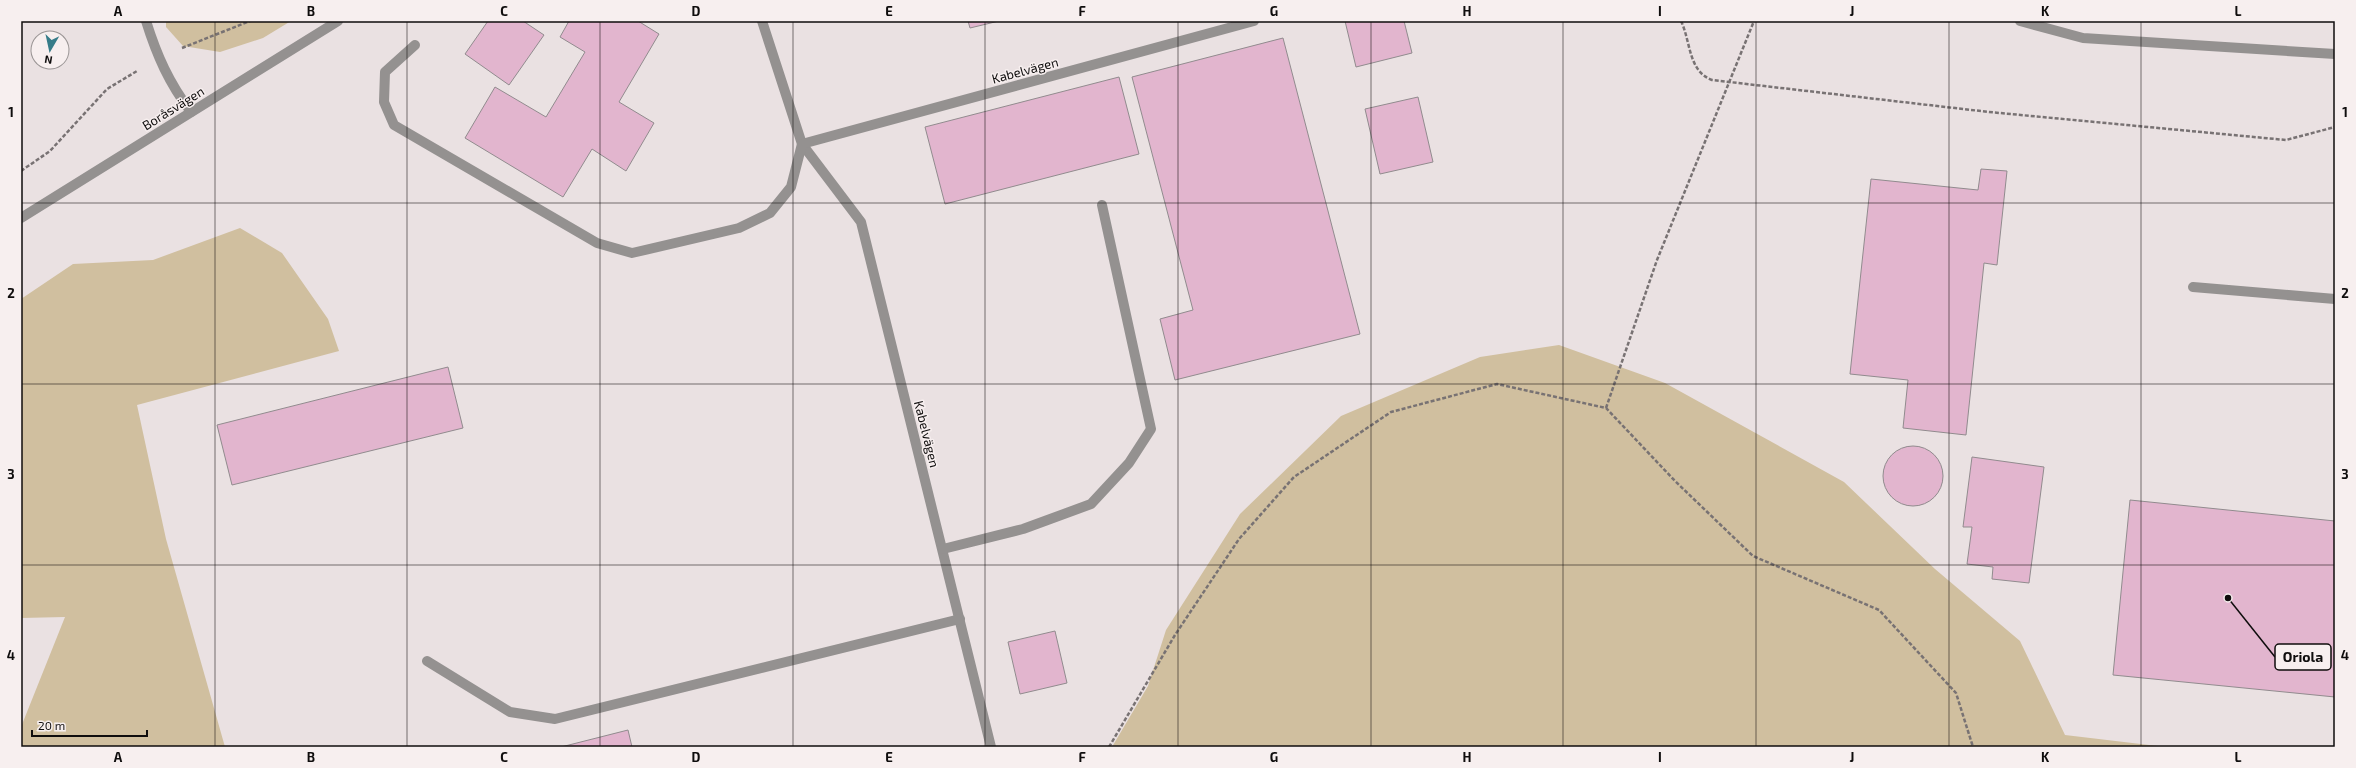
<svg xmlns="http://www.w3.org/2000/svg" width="2356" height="768" viewBox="0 0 2356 768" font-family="'Exo 2',sans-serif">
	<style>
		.green { fill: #d0bf9f }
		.building { fill: #e2b5ce; stroke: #918b8e }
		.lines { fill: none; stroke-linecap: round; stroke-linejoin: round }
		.path { stroke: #787273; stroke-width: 2.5; stroke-dasharray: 4 2; stroke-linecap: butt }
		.minor { stroke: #949190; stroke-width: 10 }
		.grid { fill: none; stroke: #0f0d0d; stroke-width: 1; stroke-opacity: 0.55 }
		.labels { text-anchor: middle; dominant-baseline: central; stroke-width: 3; stroke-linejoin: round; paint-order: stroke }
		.street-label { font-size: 13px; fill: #0f0d0d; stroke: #f7efef }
		.leader { fill: none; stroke: #0f0d0d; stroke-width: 1.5 }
		.callout-dot { fill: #0f0d0d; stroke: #f7efef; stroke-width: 1.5 }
		.callout { fill: #f7efef; stroke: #0f0d0d; stroke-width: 1.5 }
		.callout-label { font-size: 14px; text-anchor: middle; font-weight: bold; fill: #0f0d0d }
		.neatline { fill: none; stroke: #0f0d0d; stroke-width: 1.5 }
		.grid-label { font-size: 13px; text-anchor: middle; font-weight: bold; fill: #0f0d0d }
	</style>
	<rect width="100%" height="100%" fill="#eae1e2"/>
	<!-- green -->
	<g class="green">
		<path d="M166,21h125l-28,17 -43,14 -37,-6 -17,-19z"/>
		<path d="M240,228l42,25 46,66 11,32 -202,54 29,134 59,208h-204v-20l44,-110 -44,1v-319l52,-35 80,-4z"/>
		<path d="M1559,345l106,38 179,99 91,87 85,72 45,94 101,12h-1054l36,-61 18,-56 74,-116 101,-98 139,-59z"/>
	</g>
	<!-- building -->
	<g class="building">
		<path d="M488,21h35l21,14 -35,50 -44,-31z"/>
		<path d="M569,21h69l21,13 -40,68 35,21 -28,48 -34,-22 -29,48 -98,-59 30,-51 51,30 39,-65 -25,-15z"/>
		<path d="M968,21h31l-29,7z"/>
		<path d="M1345,21h59l8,32 -56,14z"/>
		<path d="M1283,38l77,296 -185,46 -15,-61 33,-9 -61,-233z"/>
		<path d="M1119,77l20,77 -194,50 -20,-77z"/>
		<path d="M1418,97l15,65 -53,12 -15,-65z"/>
		<path d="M1981,169l26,2 -10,94 -13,-2 -18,172 -63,-7 5,-48 -58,-6 21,-195 107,11z"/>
		<path d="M448,367l15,61 -231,57 -15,-60z"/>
		<circle cx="1913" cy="476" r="30"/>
		<path d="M1972,457l72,10 -15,116 -37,-4 1,-12 -26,-3 5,-37h-9z"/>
		<path d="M2130,500l205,21v176l-222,-22z"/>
		<path d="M1055,631l12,52 -47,11 -12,-52z"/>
		<path d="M628,730l4,17h-71z"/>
	</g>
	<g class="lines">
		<!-- path -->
		<g class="path">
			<path d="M1681,21c10,21 7,50 31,59l277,32 297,28 49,-13"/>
			<path d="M182,48l68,-27"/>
			<path d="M21,171l29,-20 57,-62 30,-18"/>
			<path d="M1606,408l51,-148 97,-239"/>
			<path d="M1109,747l66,-112 64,-96 55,-62 97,-65 106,-28 109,24 69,73 78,75 126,54 77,83 17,54"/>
		</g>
		<!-- minor -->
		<g class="minor">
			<path d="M146,21c11,35 23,62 45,91"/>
			<path d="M762,21l40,123 59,78 130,525"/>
			<path d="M2020,21l63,17 252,16"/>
			<path d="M415,45l-30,27 -1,30 10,23 203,118 35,10 107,-25 31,-15 21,-26 11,-43 452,-123"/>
			<path d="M21,218l317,-197"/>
			<path d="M2193,287l142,12"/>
			<path d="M943,549l80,-20 68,-25 38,-41 22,-34 -49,-224"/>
			<path d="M427,661l83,51 45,7 405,-100"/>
		</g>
	</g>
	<!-- grid -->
	<path class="grid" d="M215,21v726M407,21v726M600,21v726M793,21v726M985,21v726M1178,21v726M1371,21v726M1563,21v726M1756,21v726M1949,21v726M2141,21v726M21,203h2314M21,384h2314M21,565h2314"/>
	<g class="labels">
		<!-- street labels -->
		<g class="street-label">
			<text transform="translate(1025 70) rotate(-15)">Kabelvägen</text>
			<text transform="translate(173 108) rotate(-32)">Boråsvägen</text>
			<text transform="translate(927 434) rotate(76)">Kabelvägen</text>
		</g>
	</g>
	<!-- callouts -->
	<path class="leader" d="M2228 598L2275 657"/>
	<circle class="callout-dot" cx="2228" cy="598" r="4"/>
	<rect class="callout" x="2275" y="644" width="56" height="26" rx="4"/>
	<g class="callout-label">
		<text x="2303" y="662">Oriola</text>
	</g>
	<!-- border -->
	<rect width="2356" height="768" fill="none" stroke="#f7efef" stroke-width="44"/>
	<!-- north arrow -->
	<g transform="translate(50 50) rotate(189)"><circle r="19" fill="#f7efef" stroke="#9a9595"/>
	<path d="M0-3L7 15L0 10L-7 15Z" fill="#367c89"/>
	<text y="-6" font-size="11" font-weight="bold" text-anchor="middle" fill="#0f0d0d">N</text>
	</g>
	<!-- scale -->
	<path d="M32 730v6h115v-6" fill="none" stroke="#0f0d0d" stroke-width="2"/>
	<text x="38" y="730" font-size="12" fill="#0f0d0d" stroke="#f7efef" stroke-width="3" paint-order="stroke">20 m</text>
	<rect x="22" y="22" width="2312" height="724" class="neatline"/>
	<g class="grid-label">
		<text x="118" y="16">A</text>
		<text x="311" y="16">B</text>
		<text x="504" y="16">C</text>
		<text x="696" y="16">D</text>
		<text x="889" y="16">E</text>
		<text x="1082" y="16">F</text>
		<text x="1274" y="16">G</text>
		<text x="1467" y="16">H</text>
		<text x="1660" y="16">I</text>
		<text x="1852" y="16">J</text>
		<text x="2045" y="16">K</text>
		<text x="2238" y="16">L</text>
		<text x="11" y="117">1</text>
		<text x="2345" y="117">1</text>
		<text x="11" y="298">2</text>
		<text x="2345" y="298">2</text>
		<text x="11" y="479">3</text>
		<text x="2345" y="479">3</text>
		<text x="11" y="660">4</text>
		<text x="2345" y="660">4</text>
		<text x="118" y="762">A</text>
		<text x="311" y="762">B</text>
		<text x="504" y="762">C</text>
		<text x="696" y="762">D</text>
		<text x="889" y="762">E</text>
		<text x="1082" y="762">F</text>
		<text x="1274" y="762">G</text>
		<text x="1467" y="762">H</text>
		<text x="1660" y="762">I</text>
		<text x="1852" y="762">J</text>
		<text x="2045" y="762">K</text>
		<text x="2238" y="762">L</text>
	</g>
</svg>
